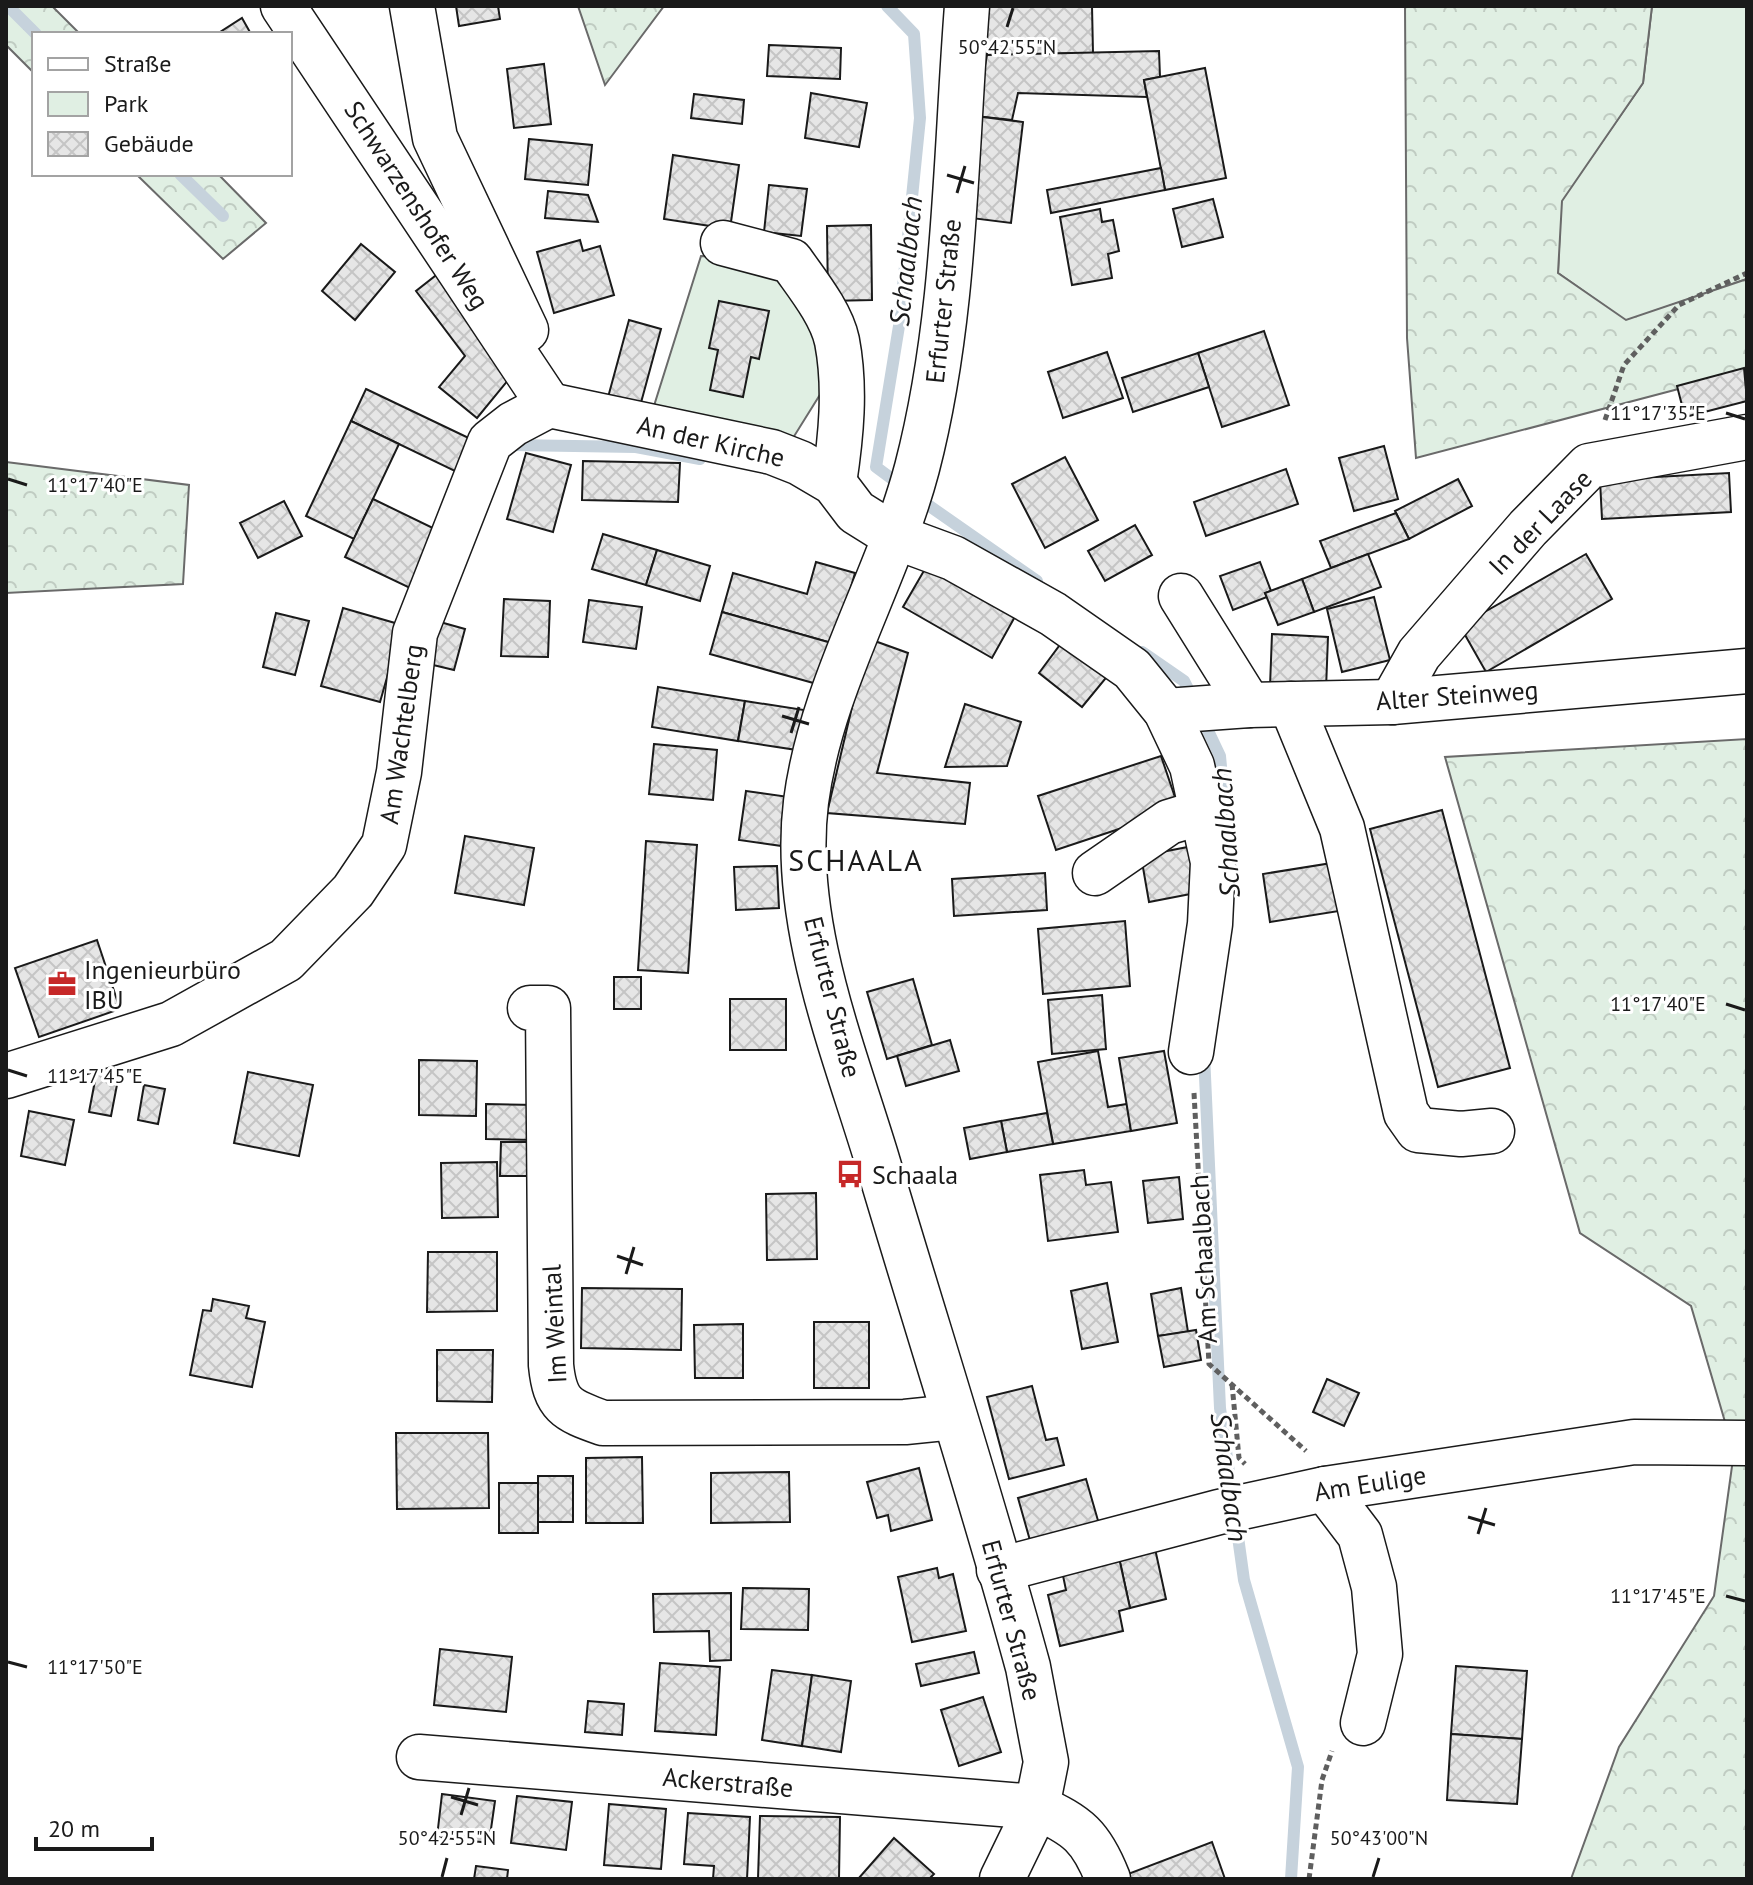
<svg xmlns="http://www.w3.org/2000/svg" width="1753" height="1885" viewBox="0 0 1753 1885" font-family="'PT Sans',sans-serif">
	<style>
		.green { fill: #e0efe3; stroke: #6a6a6a; stroke-width: 2 }
		.forest { fill: url(#forest-crowns); stroke: #6a6a6a; stroke-width: 2 }
		.lines { fill: none; stroke-linecap: round; stroke-linejoin: round }
		.stream { stroke: #c6d2dc; stroke-width: 12 }
		.building { fill: url(#building-cross-hatch); stroke: #1a1a1a; stroke-width: 2 }
		.minor-casing { stroke: #1a1a1a; stroke-width: 47 }
		.path { stroke: #5f5f5f; stroke-width: 5; stroke-dasharray: 6 4; stroke-linecap: butt }
		.minor { stroke: #fff; stroke-width: 44 }
		.ticks { fill: none; stroke: #1a1a1a; stroke-width: 3 }
		.labels { text-anchor: middle; dominant-baseline: central; stroke-width: 6; stroke-linejoin: round; paint-order: stroke }
		.street-label { font-size: 26px; fill: #1a1a1a; stroke: #fff }
		.poi-label { font-size: 26px; fill: #1a1a1a; stroke: #fff; text-anchor: start }
		.water-label { font-size: 28px; font-style: italic; fill: #1a1a1a; stroke: #fff }
		.quarter-label { font-size: 30px; letter-spacing: 2px; fill: #1a1a1a; stroke: #fff }
		.ticks-label { font-size: 20px; text-anchor: middle; fill: #1a1a1a; stroke: #fff; stroke-width: 6; stroke-linejoin: round; paint-order: stroke }
	</style>
	<defs>
		<pattern id="forest-crowns" width="20" height="18" patternUnits="userSpaceOnUse" patternTransform="scale(2)"><rect width="20" height="18" fill="#e0efe3"/><path d="M2 6a3 3 0 1 1 6 0M12 15a3 3 0 1 1 6 0" fill="none" stroke="#c0ccc2"/></pattern>
		<pattern id="building-cross-hatch" width="8" height="8" patternUnits="userSpaceOnUse" patternTransform="scale(2)"><rect width="8" height="8" fill="#e6e6e6"/><path d="M0 0l8 8M0 8l8-8" fill="none" stroke="#c5c5c5"/></pattern>
	</defs>
	<rect width="100%" height="100%" fill="#fff"/>
	<!-- green -->
	<g class="green">
		<path d="M1652,6h95v273l-121,42 -68,-48 3,-72 82,-118z"/>
		<path d="M701,256l48,2 66,48 6,87 -28,45 -140,-29z"/>
	</g>
	<!-- forest -->
	<g class="forest">
		<path d="M6,6h46l28,28h-46v39l-28,-28z"/>
		<path d="M578,6h86l-59,79z"/>
		<path d="M1405,6h247l-9,77 -81,118 -4,72 68,47 121,-41v92l-331,87 -9,-120z"/>
		<path d="M136,174h82l48,49 -43,36z"/>
		<path d="M6,462l183,23 -6,99 -177,9z"/>
		<path d="M1747,739v688l-19,5 -37,-126 -111,-73 -135,-476z"/>
		<path d="M1733,1459l14,6v414h-176l48,-132 95,-151z"/>
	</g>
	<g class="lines">
		<!-- stream -->
		<g class="stream">
			<path d="M8,6l28,28"/>
			<path d="M887,6l27,28 6,84 -21,208 -23,141 27,20"/>
			<path d="M180,174l43,42"/>
			<path d="M512,445l124,2 64,12"/>
			<path d="M918,498l119,83"/>
			<path d="M1142,652l42,29 10,20"/>
			<path d="M1202,718l18,38 7,75"/>
			<path d="M1204,1054l16,354 24,172 54,187 -7,112"/>
		</g>
	</g>
	<!-- building -->
	<g class="building">
		<path d="M456,6h42l2,13 -41,7z"/>
		<path d="M987,6h105l1,47 -106,2z"/>
		<path d="M242,18l9,16h-34z"/>
		<path d="M769,45l72,3 -1,31 -73,-3z"/>
		<path d="M1159,51l1,26 -16,3 3,17 -129,-4 -6,27 -37,-4 12,-61z"/>
		<path d="M544,64l7,60 -37,4 -7,-59z"/>
		<path d="M1205,68l21,110 -61,12 -21,-110z"/>
		<path d="M811,93l56,10 -8,44 -54,-9z"/>
		<path d="M694,94l50,6 -2,24 -51,-6z"/>
		<path d="M975,116l48,6 -12,101 -48,-6z"/>
		<path d="M529,139l63,6 -4,40 -63,-6z"/>
		<path d="M673,155l66,10 -9,64 -66,-10z"/>
		<path d="M1161,168l4,22 -114,23 -4,-23z"/>
		<path d="M769,185l38,4 -6,47 -37,-4z"/>
		<path d="M548,191l40,4 10,27 -53,-4z"/>
		<path d="M1213,199l10,38 -41,10 -9,-38z"/>
		<path d="M1100,209l2,13 11,-2 6,31 -11,3 4,24 -40,7 -12,-68z"/>
		<path d="M871,225l1,75 -44,1 -1,-75z"/>
		<path d="M580,240l3,11 17,-5 14,49 -60,18 -17,-61z"/>
		<path d="M361,244l34,28 -40,48 -33,-29z"/>
		<path d="M444,269l74,99 -41,50 -38,-31 26,-31 -49,-65z"/>
		<path d="M719,301l50,10 -10,48 -8,-2 -8,40 -33,-7 8,-40 -9,-2z"/>
		<path d="M629,320l32,9 -22,81 -32,-9z"/>
		<path d="M1264,331l25,74 -67,22 -24,-74z"/>
		<path d="M1107,352l16,46 -60,20 -15,-46z"/>
		<path d="M1198,353l11,34 -76,25 -11,-34z"/>
		<path d="M1744,368l3,33 -62,16 -8,-31z"/>
		<path d="M366,389l109,52 -16,32 -108,-52z"/>
		<path d="M351,421l48,23 -45,95 -48,-23z"/>
		<path d="M1384,446l14,53 -44,12 -15,-53z"/>
		<path d="M526,453l45,12 -18,67 -46,-13z"/>
		<path d="M1065,457l33,63 -53,28 -33,-64z"/>
		<path d="M583,461l97,2 -2,39 -96,-2z"/>
		<path d="M1286,469l12,35 -92,32 -12,-34z"/>
		<path d="M1729,473l2,39 -129,7 -2,-39z"/>
		<path d="M1458,479l14,27 -63,33 -14,-28z"/>
		<path d="M373,499l64,31 -27,58 -65,-31z"/>
		<path d="M284,501l18,35 -44,22 -18,-35z"/>
		<path d="M1396,513l13,26 -78,29 -11,-27z"/>
		<path d="M1135,525l17,30 -47,26 -17,-30z"/>
		<path d="M603,534l54,16 -11,35 -54,-16z"/>
		<path d="M657,550l53,16 -10,35 -54,-16z"/>
		<path d="M1368,554l13,33 -67,25 -12,-33z"/>
		<path d="M1586,554l26,45 -126,73 -26,-46z"/>
		<path d="M816,562l39,11 -20,71 -113,-32 11,-39 74,21z"/>
		<path d="M929,562l88,51 -25,45 -89,-51z"/>
		<path d="M1260,562l11,29 -6,2 2,4 -34,13 -13,-34z"/>
		<path d="M1302,579l12,33 -36,13 -13,-32z"/>
		<path d="M1374,597l16,63 -48,12 -15,-63z"/>
		<path d="M504,599l46,2 -2,56 -47,-1z"/>
		<path d="M589,600l53,7 -6,42 -53,-7z"/>
		<path d="M343,608l59,17 -22,77 -59,-16z"/>
		<path d="M722,612l113,32 -11,42 -114,-32z"/>
		<path d="M276,613l33,8 -14,54 -32,-8z"/>
		<path d="M440,622l25,7 -11,41 -25,-6z"/>
		<path d="M1272,634l56,3 -2,52 -56,-3z"/>
		<path d="M1065,638l45,35 -28,34 -43,-34z"/>
		<path d="M872,640l36,13 -31,120 93,10 -5,41 -138,-11 30,-127z"/>
		<path d="M658,687l87,14 -7,40 -86,-14z"/>
		<path d="M745,701l59,9 -7,40 -59,-9z"/>
		<path d="M965,704l56,18 -14,44 -62,1z"/>
		<path d="M654,744l63,6 -4,50 -64,-6z"/>
		<path d="M1161,756l18,53 -123,41 -18,-54z"/>
		<path d="M746,791l43,6 -7,49 -43,-6z"/>
		<path d="M1442,810l68,258 -72,19 -68,-258z"/>
		<path d="M465,836l69,12 -10,57 -69,-12z"/>
		<path d="M646,841l51,4 -9,128 -50,-3z"/>
		<path d="M1193,846l8,46 -52,10 -8,-46z"/>
		<path d="M1332,863l7,48 -69,11 -7,-48z"/>
		<path d="M777,866l2,42 -43,2 -2,-43z"/>
		<path d="M1045,873l2,37 -93,6 -2,-37z"/>
		<path d="M1125,921l5,65 -87,8 -5,-65z"/>
		<path d="M97,940l23,69 -81,28 -24,-69z"/>
		<rect x="614" y="977" width="27" height="32"/>
		<path d="M913,979l19,66 -45,14 -20,-67z"/>
		<path d="M1102,995l4,54 -54,5 -4,-54z"/>
		<rect x="730" y="999" width="56" height="51"/>
		<path d="M950,1040l9,31 -53,15 -9,-30z"/>
		<path d="M1098,1051l10,56 19,-3 4,27 -78,13 -15,-82z"/>
		<path d="M1164,1051l13,72 -46,8 -12,-73z"/>
		<path d="M419,1060l58,1 -1,55 -57,-1z"/>
		<path d="M98,1065l22,4 -9,47 -22,-4z"/>
		<path d="M248,1072l65,13 -14,71 -65,-13z"/>
		<path d="M144,1085l21,4 -7,35 -20,-4z"/>
		<path d="M486,1104l50,1 -2,35 -48,-1z"/>
		<path d="M29,1111l45,9 -9,45 -44,-9z"/>
		<path d="M1047,1113l6,31 -46,8 -6,-31z"/>
		<path d="M1001,1121l6,31 -37,7 -6,-31z"/>
		<path d="M501,1142h33v34h-34z"/>
		<path d="M497,1162l1,55 -56,1 -1,-55z"/>
		<path d="M1084,1170l2,15 25,-3 7,50 -70,9 -8,-66z"/>
		<path d="M1179,1177l4,42 -35,4 -5,-42z"/>
		<path d="M816,1193l1,66 -50,1 -1,-66z"/>
		<path d="M428,1252h69v59l-70,1z"/>
		<path d="M1107,1283l11,59 -36,7 -11,-58z"/>
		<path d="M582,1288l100,1 -1,61 -100,-2z"/>
		<path d="M1181,1288l7,44 -30,4 -7,-42z"/>
		<path d="M213,1299l36,7 -3,12 19,4 -13,65 -62,-12 13,-65 8,1z"/>
		<rect x="814" y="1322" width="55" height="66"/>
		<path d="M743,1324v54h-48l-1,-53z"/>
		<path d="M1196,1330l5,30 -37,7 -6,-31z"/>
		<path d="M437,1350h56l-1,52 -55,-1z"/>
		<path d="M1327,1379l32,14 -15,33 -31,-14z"/>
		<path d="M1032,1386l14,54 11,-2 7,27 -55,14 -22,-82z"/>
		<path d="M396,1433h92l1,75 -92,1z"/>
		<path d="M642,1457l1,66h-57v-65z"/>
		<path d="M919,1468l13,52 -41,11 -3,-16 -11,3 -10,-36z"/>
		<path d="M789,1472l1,50 -79,1v-50z"/>
		<rect x="538" y="1476" width="35" height="46"/>
		<path d="M1086,1479l13,45 -68,20 -13,-46z"/>
		<rect x="499" y="1483" width="39" height="50"/>
		<path d="M1154,1544l12,55 -36,9 -12,-55z"/>
		<path d="M1118,1553l12,55 -11,3 4,20 -63,15 -12,-51 18,-5 -5,-24z"/>
		<path d="M937,1568l2,10 14,-4 13,57 -54,11 -14,-65z"/>
		<path d="M743,1588l66,1 -1,41 -67,-1z"/>
		<path d="M731,1593v67l-21,1 -1,-30 -55,1 -1,-38z"/>
		<path d="M440,1649l72,8 -6,55 -72,-7z"/>
		<path d="M974,1652l5,21 -58,13 -5,-22z"/>
		<path d="M660,1663l60,4 -4,68 -61,-4z"/>
		<path d="M1456,1666l71,5 -5,68 -71,-5z"/>
		<path d="M772,1670l40,5 -10,71 -40,-6z"/>
		<path d="M812,1675l39,6 -10,71 -39,-6z"/>
		<path d="M983,1697l18,55 -42,14 -18,-56z"/>
		<path d="M588,1701l36,3 -2,31 -37,-3z"/>
		<path d="M1451,1734l71,5 -5,65 -70,-4z"/>
		<path d="M442,1794l53,7 -6,42 -52,-6z"/>
		<path d="M517,1796l55,6 -6,48 -55,-7z"/>
		<path d="M609,1804l57,5 -5,60 -57,-4z"/>
		<path d="M688,1813l62,4 -3,62h-34l1,-13 -30,-2z"/>
		<path d="M760,1816l80,1 -1,62h-81z"/>
		<path d="M894,1838l40,36 -5,5h-71z"/>
		<path d="M1212,1842l13,37h-95l-2,-5z"/>
		<path d="M476,1866l32,4 -1,9h-33z"/>
	</g>
	<g class="lines">
		<defs>
			<g id="minor">
				<path d="M283,6l266,399"/>
				<path d="M412,6l23,132 91,192"/>
				<path d="M967,6c-12,154 -11,312 -50,462 -30,113 -96,217 -111,334 -15,121 38,248 72,361 50,168 104,335 150,504l18,95 -9,45 -35,72"/>
				<path d="M723,243l68,18c16,23 40,52 46,80 9,47 4,96 -3,142"/>
				<path d="M549,405l223,47 28,11 34,20 22,29 40,25 57,21 100,56 79,55 34,42 26,55 21,96 -3,62 -19,128"/>
				<path d="M1181,596l68,109"/>
				<path d="M1392,702l27,-48 109,-126 61,-62 158,-29"/>
				<path d="M1291,704l51,124 64,285 12,17 43,4 31,-3"/>
				<path d="M1166,711l83,-6 143,-3 355,-31"/>
				<path d="M1095,873l74,-51 33,-10"/>
				<path d="M530,1008h18l3,357c4,40 15,45 52,58l302,-1 49,-5"/>
				<path d="M6,1076l165,-52 115,-64 67,-69 31,-46 15,-73 16,-139 75,-191 23,-18 36,-19"/>
				<path d="M1325,1489l35,46 14,52 6,67 -17,69"/>
				<path d="M999,1570l220,-58 106,-23 309,-47 113,1"/>
				<path d="M419,1757l618,50c41,19 54,29 71,72"/>
			</g>
		</defs>
		<!-- minor casing -->
		<use href="#minor" class="minor-casing"/>
		<!-- path -->
		<g class="path">
			<path d="M1605,420l19,-55 55,-60 68,-32"/>
			<path d="M1194,1093l15,271 97,87"/>
			<path d="M1232,1384l7,74 6,6"/>
			<path d="M1309,1879l13,-99 10,-29"/>
		</g>
		<!-- minor -->
		<use href="#minor" class="minor"/>
	</g>
	<!-- ticks -->
	<path class="ticks" d="M1007,27l6,-19M947,175l27,8M957,193l8,-27M1726,413l19,6M8,479l19,6M782,716l27,8M791,733l8,-26M1726,1004l19,6M8,1070l19,6M617,1256l26,9M626,1274l8,-27M1468,1517l27,8M1478,1534l8,-26M1726,1596l19,5M8,1662l19,5M451,1797l27,8M461,1815l8,-27M442,1877l5,-19M1373,1877l6,-19"/>
	<!-- icons -->
	<defs>
		<symbol id="office-bare" viewBox="-9 -9 18 18"><path d="M-6-3h4V-5.5h4V-3h4V5H-6ZM-1-4.5V-3h2v-1.5ZM-6 0V1H6V0Z" fill="#c62828" stroke="#fff" stroke-width="2.5" paint-order="stroke"/></symbol>
		<symbol id="bus-bare" viewBox="-9 -9 18 18"><path d="M-5-6H5V4H4V6H2V4H-2V6H-4V4H-5ZM-3.5-4V0h7V-4ZM-3.5 1.2v1.5H-2V1.2ZM2 1.2v1.5H3.5V1.2Z" fill="#c62828" stroke="#fff" stroke-width="2.5" paint-order="stroke"/></symbol>
	</defs>
	<g fill-rule="evenodd">
		<use href="#office-bare" x="42" y="964" width="40" height="40"/>
		<use href="#bus-bare" x="830" y="1154" width="40" height="40"/>
	</g>
	<g class="labels">
		<!-- street labels -->
		<g class="street-label">
			<text transform="translate(417 205) rotate(57)">Schwarzenshofer Weg</text>
			<text transform="translate(943 301) rotate(-84)">Erfurter Straße</text>
			<text transform="translate(711 441) rotate(13)">An der Kirche</text>
			<text transform="translate(1540 522) rotate(-46)">In der Laase</text>
			<text transform="translate(1457 695) rotate(-4)">Alter Steinweg</text>
			<text transform="translate(401 734) rotate(-82)">Am Wachtelberg</text>
			<text transform="translate(833 997) rotate(76)">Erfurter Straße</text>
			<text transform="translate(1203 1259) rotate(-93)">Am Schaalbach</text>
			<text transform="translate(554 1324) rotate(-93)">Im Weintal</text>
			<text transform="translate(1370 1483) rotate(-9)">Am Eulige</text>
			<text transform="translate(1012 1620) rotate(75)">Erfurter Straße</text>
			<text transform="translate(728 1782) rotate(5)">Ackerstraße</text>
		</g>
		<!-- poi labels -->
		<g class="poi-label">
			<text x="84" y="969">Ingenieurbüro<tspan x="84" dy="30">IBU</tspan></text>
			<text x="872" y="1174">Schaala</text>
		</g>
		<!-- water labels -->
		<g class="water-label">
			<text transform="translate(905 261) rotate(-84)">Schaalbach</text>
			<text transform="translate(1225 833) rotate(-94)">Schaalbach</text>
			<text transform="translate(1230 1477) rotate(82)">Schaalbach</text>
		</g>
		<!-- quarter labels -->
		<g class="quarter-label">
			<text x="856" y="859">SCHAALA</text>
		</g>
	</g>
	<g class="ticks-label">
		<text x="1007" y="54">50°42'55"N</text>
		<text x="1658" y="420">11°17'35"E</text>
		<text x="95" y="492">11°17'40"E</text>
		<text x="1658" y="1011">11°17'40"E</text>
		<text x="95" y="1083">11°17'45"E</text>
		<text x="1658" y="1603">11°17'45"E</text>
		<text x="95" y="1674">11°17'50"E</text>
		<text x="447" y="1845">50°42'55"N</text>
		<text x="1379" y="1845">50°43'00"N</text>
	</g>
	<!-- border -->
	<rect width="1753" height="1885" fill="none" stroke="#1a1a1a" stroke-width="16"/>
	<!-- legend -->
	<rect x="32" y="32" width="260" height="144" fill="#ffffff" stroke="#a3a3a3" stroke-width="2"/>
	<rect x="48" y="58" width="40" height="12" fill="#ffffff" stroke="#a3a3a3" stroke-width="2"/>
	<text x="104" y="72" font-size="24" fill="#1a1a1a">Straße</text>
	<rect x="48" y="92" width="40" height="24" fill="#e0efe3" stroke="#a3a3a3" stroke-width="2"/>
	<text x="104" y="112" font-size="24" fill="#1a1a1a">Park</text>
	<rect x="48" y="132" width="40" height="24" fill="url(#building-cross-hatch)" stroke="#a3a3a3" stroke-width="2"/>
	<text x="104" y="152" font-size="24" fill="#1a1a1a">Gebäude</text>
	<!-- scale -->
	<path d="M36 1837v12h116v-12" fill="none" stroke="#1a1a1a" stroke-width="4"/>
	<text x="48" y="1837" font-size="24" fill="#1a1a1a" stroke="#ffffff" stroke-width="6" paint-order="stroke">20 m</text>
</svg>
